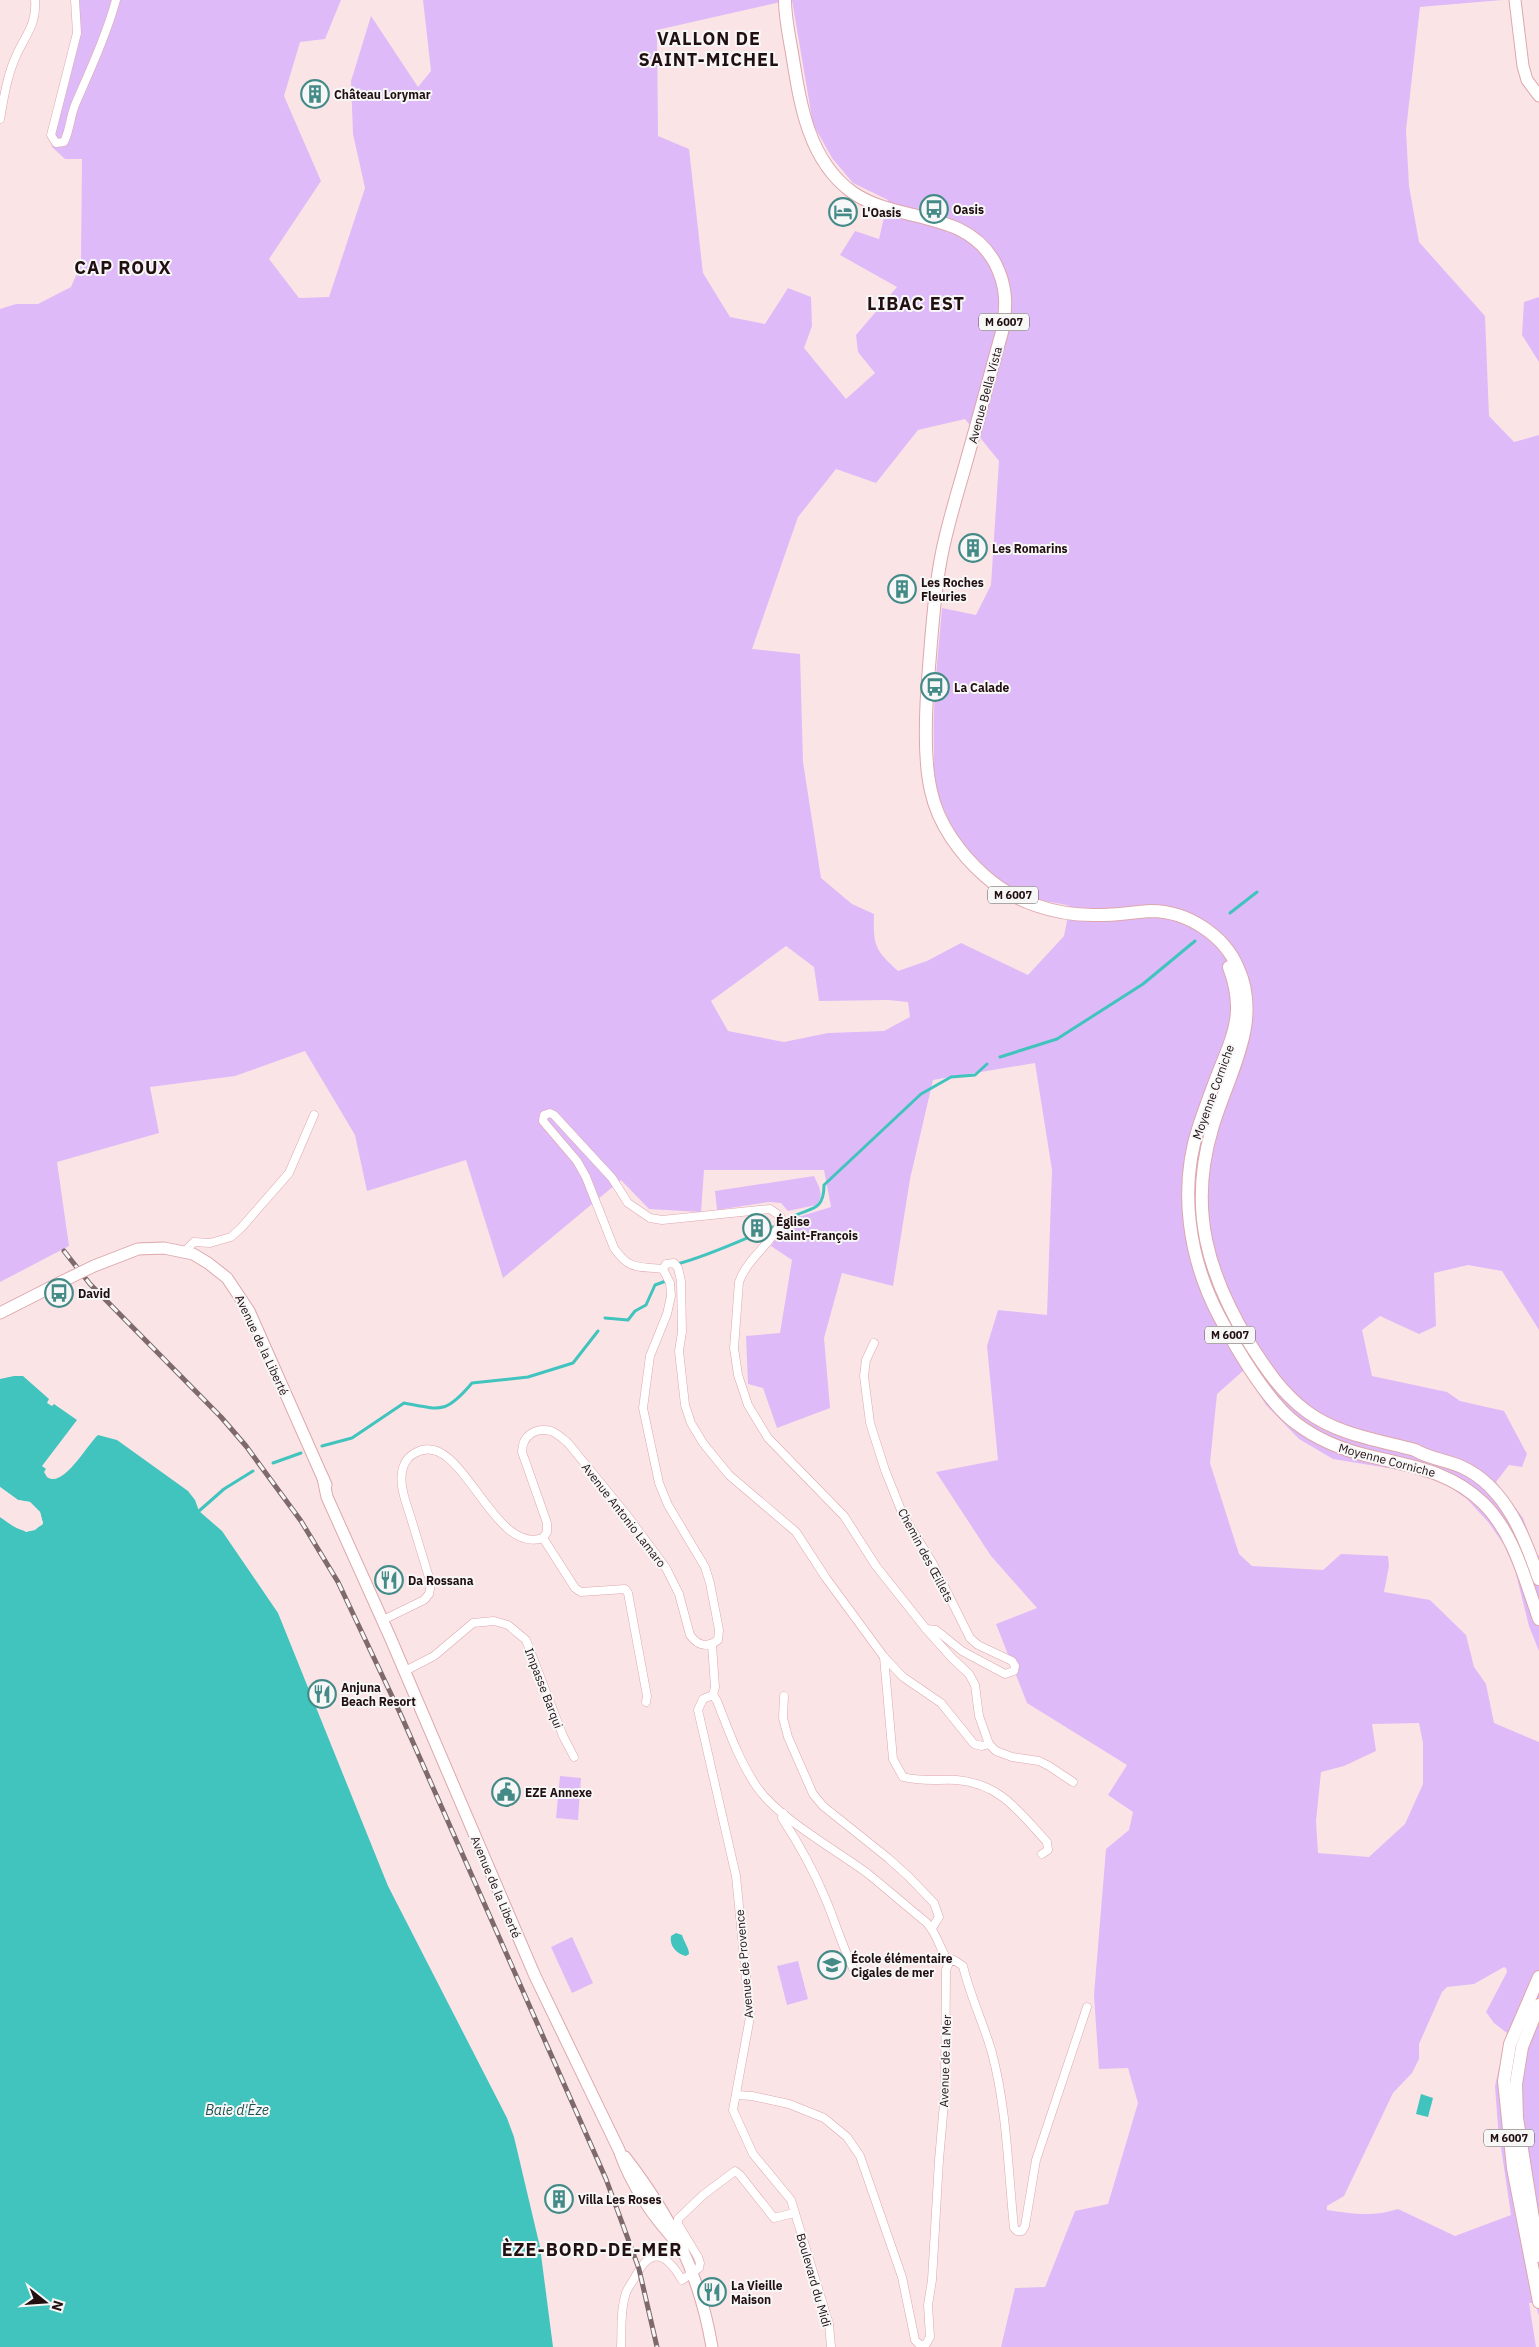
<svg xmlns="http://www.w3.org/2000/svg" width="1539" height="2347" viewBox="0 0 1539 2347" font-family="'IBM Plex Sans',sans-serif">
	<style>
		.green { fill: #dfbaf8; fill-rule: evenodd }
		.water { fill: #41c3be }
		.pier { fill: #fbe4e6 }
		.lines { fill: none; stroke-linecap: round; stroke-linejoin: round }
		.stream { stroke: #41c3be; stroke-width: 3 }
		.street-casing { stroke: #dda7ad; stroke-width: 9 }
		.secondary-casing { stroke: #dda7ad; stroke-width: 13 }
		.primary-casing { stroke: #dda7ad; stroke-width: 14 }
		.street { stroke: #fff; stroke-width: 8 }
		.secondary { stroke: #fff; stroke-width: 11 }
		.primary { stroke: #fff; stroke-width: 12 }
		.rail-casing { stroke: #7e6a6c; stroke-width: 5 }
		.rail { stroke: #f7f7f7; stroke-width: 3; stroke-dasharray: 9; stroke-linecap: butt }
		.secondary-bridge-casing { stroke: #dda7ad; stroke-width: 13; stroke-linecap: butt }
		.secondary-bridge { stroke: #fff; stroke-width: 11 }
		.labels { text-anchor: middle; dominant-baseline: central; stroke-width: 4; stroke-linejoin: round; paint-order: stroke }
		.shield { fill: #f7f7f7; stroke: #625557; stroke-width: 1 }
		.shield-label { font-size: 11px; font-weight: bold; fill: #220f12 }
		.poi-label { font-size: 12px; font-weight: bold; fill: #220f12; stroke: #f7f7f7; text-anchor: start }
		.street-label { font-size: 12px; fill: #220f12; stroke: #f7f7f7 }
		.water-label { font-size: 14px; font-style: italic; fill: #1d5351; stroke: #f7f7f7 }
		.district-label { font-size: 18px; font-weight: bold; letter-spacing: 1px; fill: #220f12; stroke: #f7f7f7 }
	</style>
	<rect width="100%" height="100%" fill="#fbe4e6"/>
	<!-- green -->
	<g class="green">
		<path d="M73,0h268l-16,39 -25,3 -16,54 37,85 -52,78 30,39 30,-1 36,-109 -12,-54 -2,-53 20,-65 47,71 13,-16 -8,-71h366l-132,30 1,106 31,13 14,124 27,44 35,7 23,-36 23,9 1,29 -8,22 42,51 29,-26 -17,-21 -2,-17 41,-48 -57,-32 15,-24 24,8 9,-39 -35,-17 -21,-25 -19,-34 -21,-124h710l-82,7 -14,123 3,56 10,56 66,74 4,100 25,26 25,-7v895l-37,-59 -34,-6 -34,8 2,53 -17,8 -39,-18 -18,14 10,46 75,16 13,9 44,10 23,43 -5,13 -13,-2 -13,17 27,36 13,35 3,3v95l-10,-25 -14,-56 -11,-25 -15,-22 -22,-24 -27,-19 -21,-7 -86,-14 -34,-20 -33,-34 -22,-35 -27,24 -7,69 29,91 13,12 71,4 18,-16 47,2 1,10 -5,26 46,8 36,35 8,32 12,17 8,39 45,19v574l-4,-13h-6l7,44h-535l14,-59 30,-1 30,-76 33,-7 30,-101 -10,-35 -29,1 -5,-74 12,-146 23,-19 4,-18 -25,-17 19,-30 -100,-62 -31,-79 41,-16 -46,-52 -55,-84 62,-12 -11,-114 11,-36 49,5 5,-145 -17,-107 -102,17 -23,99 -17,107 -51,-13 -18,65 6,70 -53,20 -14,-40 -15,-4 -2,-48 34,-3 12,-73 -21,-14 17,-26 43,-13 -7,-37h-120l-3,42 -52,-3 -28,-29 -118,98 -37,-118 -99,31 -12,-56 -50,-84 -70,25 -85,11 9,46 -102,29 12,84 -69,36v-973l16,-5h22l33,-17 10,-23 1,-105h-17l-13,-12 -3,-14 25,-104zM965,419l34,42 -8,124 -15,30 -34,-7c-4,48 -10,96 -8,144 0,11 -1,24 2,34 12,49 52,97 100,113 11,3 23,4 34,7l-6,30 -36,39 -67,-32 -34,18 -29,10c-23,-21 -25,-25 -24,-57l-22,-10 -31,-26 -18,-116 -3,-108 -48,-5 46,-132 38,-48 40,14 42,-53zM786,946l28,21 5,34 69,-1 20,2 2,15 -26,14 -56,2 -44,9 -56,-11 -17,-30zM1419,1723l4,20v41l-18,40 -36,33 -51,-4 -2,-32 5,-49 23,-6 32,-15 -4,-27zM1504,1967l2,1 1,4 -21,40 8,11 13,10 -12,53 3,41 13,88 -56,21 -57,-27c-24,8 -46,5 -71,1v-4l17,-10 49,-103 19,-20 7,-14v-15l23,-52 5,-5 27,-3z"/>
		<path d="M1539,297v65l-17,-27 2,-33z"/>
		<path d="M814,1176c5,11 11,19 2,29l-28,6 -7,-8 -12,-1 -52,8 -2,-19z"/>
		<path d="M560,1776l21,2 -3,42 -22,-2z"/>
		<path d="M572,1937l21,46 -21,10 -21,-46z"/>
		<path d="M798,1961l10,38 -21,6 -10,-39z"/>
	</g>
	<!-- water -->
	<g class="water">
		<path d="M14,1376h9l26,23 -2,4 5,3 2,-2 23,16 -35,46 4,3 -2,3 3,5c16,12 39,-31 51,-42l19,5 71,51 7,9 4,11 23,20 56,82 110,273 119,232 7,19 26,110 13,100h-553v-830c17,12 25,20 43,7l-3,-12 -10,-10 -12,-2 -18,-13v-108z"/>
		<path d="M676,1933l6,2c2,7 7,13 7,19l-3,2c-9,-2 -17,-10 -15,-20z"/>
		<path d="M1421,2094l12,4 -5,19 -12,-3z"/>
	</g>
	<!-- pier -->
	<path class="pier" d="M0,1487l18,13 12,2 10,10 3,11 -8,7 -9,2 -26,-15v-2l27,14 7,-1 6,-6 -2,-9 -10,-9 -11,-1 -17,-12z"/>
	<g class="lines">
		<!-- stream -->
		<g class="stream">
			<path d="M1230,913l27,-21"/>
			<path d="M1000,1057l57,-18 86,-55 52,-43"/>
			<path d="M790,1218c19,-11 34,-5 34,-33l97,-91 30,-17 24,-2 12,-11"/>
			<path d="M677,1264c34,-9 64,-24 96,-37"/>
			<path d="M605,1318l23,2 7,-9 11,-6 9,-20 11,-4"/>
			<path d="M322,1446l30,-8 52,-35c37,7 42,11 68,-20l56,-6 45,-14 25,-32"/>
			<path d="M273,1463l28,-10"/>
			<path d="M199,1511l25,-22 29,-18"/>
		</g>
		<defs>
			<g id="street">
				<path d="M75,0l2,33 -26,102 5,8 8,-1c6,-12 6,-25 11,-37 15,-35 31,-69 41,-105"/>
				<path d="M0,119c4,-22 7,-44 17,-65 9,-20 20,-30 18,-54"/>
				<path d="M185,1251l9,-9 16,1 21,-6 11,-10 47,-54 25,-58"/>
				<path d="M663,1269c-25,-3 -33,2 -49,-21l-28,-71 -9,-16 -34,-40 1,-6 6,-2 4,2 58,63 16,25 22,15 12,2 108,-11 10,7 2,5c-11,23 -35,38 -43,61l-5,66 4,27 10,30 20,33 76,78 32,50 50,63 26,29 17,16 6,11 4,31 10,28 7,7 16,6 27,4 10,5 24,16"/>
				<path d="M874,1343l-8,17 -2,16 6,47 15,47 18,45 29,47 38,76 8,7 34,16 3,5 -1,5 -9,3 -43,-23 -26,-21 -10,-1"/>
				<path d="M543,1538l32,50 6,4 44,-3 3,4 19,103 -1,6"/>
				<path d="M383,1620l41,-20 5,-6 2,-10c-7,-23 -14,-46 -21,-69 -3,-9 -7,-20 -8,-29 -2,-13 1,-27 13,-33 47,-27 76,103 128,85l4,-6v-9l-25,-71c0,-16 13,-25 29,-21 6,2 12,8 17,12l58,71 40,54 13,26 11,41c8,11 17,13 28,5l1,-10 -9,-47 -5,-16 -37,-62 -9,-22 -16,-75 7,-52 17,-42 4,-18 -1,-13 -7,-14 3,-5 8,-1 4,5 3,13 1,51 -3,19 6,54 6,18 12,20 26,32 67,57 30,46 58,79 19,20 38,26 33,41 8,2 7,-2"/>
				<path d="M712,1645l3,42 -2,8"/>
				<path d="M884,1657l9,102 10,18c18,5 36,2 54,3 44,4 62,32 90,62l1,8 -6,4"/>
				<path d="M405,1671l29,-15 39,-33 21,-2 14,4 18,15 37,96 11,21"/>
				<path d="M784,1696l-1,22 5,19 25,57 10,12 65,52 21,19 25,26 5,14 -7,11"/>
				<path d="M783,1813l-1,5c17,26 32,53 44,82 10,24 17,49 29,72"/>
				<path d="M736,2095l16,1 37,8 35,14 23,19 13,19 42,121 13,63 6,6 5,-2 4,-7 -2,-32 4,-25 7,-120 6,-68 1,-122 3,-8 5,-2 9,6c7,30 21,58 29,87 15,56 16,117 22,175l3,3h5l3,-5 11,-66 51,-153"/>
				<path d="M621,2347c1,-17 -1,-35 4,-51 1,-6 6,-12 9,-17 16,-32 31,-28 48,1l17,-12 1,-5 -2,-6 -20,-33v-5l25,-24 32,-24 5,4 34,43 20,-5"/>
				<path d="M831,2347l-2,-23 -38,-124 -38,-46 -20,-44 17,-93 -14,-141 -38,-166 5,-11 10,-4 4,6c11,28 22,60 40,86 21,31 79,63 110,86 20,16 39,33 59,49 12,12 13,27 23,40"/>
			</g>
			<g id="secondary">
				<path d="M1515,0l8,66 4,14 12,16"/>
				<path d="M94,1266l44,-17 26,-1 29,6 15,9 19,15 22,33 77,174"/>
				<path d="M0,1313l63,-32"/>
				<path d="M323,1478l4,19 63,140 145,339 84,174c13,38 36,70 64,99"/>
				<path d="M625,2157c46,60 74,114 87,190"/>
			</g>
			<g id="primary">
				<path d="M785,0c0,17 4,36 7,53 8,50 16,107 60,139 45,32 113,16 143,71 12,23 12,43 7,69 -12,43 -23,85 -35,127 -9,33 -20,66 -26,99 -7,36 -9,73 -12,109 -3,35 -6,90 2,124 7,33 29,63 54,85 29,26 70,39 108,39 19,1 39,-3 58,-4 36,0 73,24 87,57 25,55 -11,108 -26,161 -24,80 -4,146 38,215 16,25 32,49 56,67 32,24 72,29 109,39 15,9 32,10 47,17 44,20 63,71 77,112"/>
				<path d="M1229,967c16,42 6,65 -10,104 -7,18 -14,37 -20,55 -21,63 -10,133 20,190 17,32 49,87 78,108 20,15 44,25 68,31 44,11 84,15 118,48 31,30 42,77 56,116"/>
				<path d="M1539,1977l-29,67 -6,37 9,87 26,134"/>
				<path d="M1539,2005l-17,42 -6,37 1,34 22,138"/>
			</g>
		</defs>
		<!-- street casing -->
		<use href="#street" class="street-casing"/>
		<!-- secondary casing -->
		<use href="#secondary" class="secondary-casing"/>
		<!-- primary casing -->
		<use href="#primary" class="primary-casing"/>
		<!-- street -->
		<use href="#street" class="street"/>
		<!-- secondary -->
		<use href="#secondary" class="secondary"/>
		<!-- primary -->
		<use href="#primary" class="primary"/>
		<defs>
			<path id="rail" d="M64,1251l26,33 131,133 25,29 55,75 37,61 62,131 206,466 33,90 18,78"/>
		</defs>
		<!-- rail casing -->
		<use href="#rail" class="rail-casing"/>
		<!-- rail -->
		<use href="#rail" class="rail"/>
		<defs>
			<path id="secondary-bridge" d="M63,1281l31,-15"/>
		</defs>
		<!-- secondary-bridge casing -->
		<use href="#secondary-bridge" class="secondary-bridge-casing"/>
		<!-- secondary-bridge -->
		<use href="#secondary-bridge" class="secondary-bridge"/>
	</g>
	<!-- icons -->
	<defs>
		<symbol id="building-ring" viewBox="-11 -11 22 22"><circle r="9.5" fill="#f7f7f7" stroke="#448b88" stroke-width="1.5"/><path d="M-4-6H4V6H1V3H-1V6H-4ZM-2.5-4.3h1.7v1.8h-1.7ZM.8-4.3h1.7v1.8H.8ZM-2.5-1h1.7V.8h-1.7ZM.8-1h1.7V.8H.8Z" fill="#448b88"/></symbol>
		<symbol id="bus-ring" viewBox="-11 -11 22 22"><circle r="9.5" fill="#f7f7f7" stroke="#448b88" stroke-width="1.5"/><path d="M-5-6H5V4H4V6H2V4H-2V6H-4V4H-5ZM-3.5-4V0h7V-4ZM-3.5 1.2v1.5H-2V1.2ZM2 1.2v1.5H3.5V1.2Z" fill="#448b88"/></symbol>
		<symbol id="hotel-ring" viewBox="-11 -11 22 22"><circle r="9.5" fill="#f7f7f7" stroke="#448b88" stroke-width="1.5"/><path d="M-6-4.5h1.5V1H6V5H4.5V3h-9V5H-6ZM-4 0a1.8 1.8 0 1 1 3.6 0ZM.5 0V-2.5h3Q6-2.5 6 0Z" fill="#448b88"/></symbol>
		<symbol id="restaurant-ring" viewBox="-11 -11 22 22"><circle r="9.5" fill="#f7f7f7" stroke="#448b88" stroke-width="1.5"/><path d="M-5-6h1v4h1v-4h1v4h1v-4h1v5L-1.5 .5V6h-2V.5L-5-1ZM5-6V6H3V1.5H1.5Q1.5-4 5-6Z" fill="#448b88"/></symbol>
		<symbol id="civic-ring" viewBox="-11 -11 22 22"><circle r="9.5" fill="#f7f7f7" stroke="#448b88" stroke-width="1.5"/><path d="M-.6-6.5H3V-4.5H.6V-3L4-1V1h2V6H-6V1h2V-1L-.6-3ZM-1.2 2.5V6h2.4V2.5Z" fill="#448b88"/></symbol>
		<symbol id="school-ring" viewBox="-11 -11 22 22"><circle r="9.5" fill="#f7f7f7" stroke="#448b88" stroke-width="1.5"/><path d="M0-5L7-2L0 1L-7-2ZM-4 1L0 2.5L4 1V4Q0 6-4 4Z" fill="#448b88"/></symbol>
	</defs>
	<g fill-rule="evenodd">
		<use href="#building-ring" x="299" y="78" width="32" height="32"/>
		<use href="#bus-ring" x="918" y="193" width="32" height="32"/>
		<use href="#hotel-ring" x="827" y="196" width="32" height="32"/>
		<use href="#building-ring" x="957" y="532" width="32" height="32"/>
		<use href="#building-ring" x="886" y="573" width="32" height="32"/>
		<use href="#bus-ring" x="919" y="671" width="32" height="32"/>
		<use href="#building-ring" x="741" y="1212" width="32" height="32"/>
		<use href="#bus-ring" x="43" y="1277" width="32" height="32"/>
		<use href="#restaurant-ring" x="373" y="1564" width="32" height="32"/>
		<use href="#restaurant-ring" x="306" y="1678" width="32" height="32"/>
		<use href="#civic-ring" x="490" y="1776" width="32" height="32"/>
		<use href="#school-ring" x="816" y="1949" width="32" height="32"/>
		<use href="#building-ring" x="543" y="2183" width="32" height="32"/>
		<use href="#restaurant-ring" x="696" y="2276" width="32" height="32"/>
	</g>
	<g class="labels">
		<!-- shield labels -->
		<g class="shield">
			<rect x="979" y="313.5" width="50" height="17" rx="4"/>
			<rect x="988" y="886.5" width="50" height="17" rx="4"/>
			<rect x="1205" y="1326.5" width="50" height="17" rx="4"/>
			<rect x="1484" y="2129.5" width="50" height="17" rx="4"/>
		</g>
		<g class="shield-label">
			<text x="1004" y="322">M 6007</text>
			<text x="1013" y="895">M 6007</text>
			<text x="1230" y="1335">M 6007</text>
			<text x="1509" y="2138">M 6007</text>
		</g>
		<!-- poi labels -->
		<g class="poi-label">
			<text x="334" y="94">Château Lorymar</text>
			<text x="953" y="209">Oasis</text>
			<text x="862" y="212">L'Oasis</text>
			<text x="992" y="548">Les Romarins</text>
			<text x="921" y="582">Les Roches<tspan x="921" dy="14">Fleuries</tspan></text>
			<text x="954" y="687">La Calade</text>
			<text x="776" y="1221">Église<tspan x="776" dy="14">Saint-François</tspan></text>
			<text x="78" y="1293">David</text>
			<text x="408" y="1580">Da Rossana</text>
			<text x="341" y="1687">Anjuna<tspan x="341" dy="14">Beach Resort</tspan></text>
			<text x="525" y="1792">EZE Annexe</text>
			<text x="851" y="1958">École élémentaire<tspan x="851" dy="14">Cigales de mer</tspan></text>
			<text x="578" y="2199">Villa Les Roses</text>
			<text x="731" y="2285">La Vieille<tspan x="731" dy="14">Maison</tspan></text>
		</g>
		<!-- street labels -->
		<g class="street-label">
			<text transform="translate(985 395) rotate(-75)">Avenue Bella Vista</text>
			<text transform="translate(1213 1092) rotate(-70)">Moyenne Corniche</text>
			<text transform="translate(262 1345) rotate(65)">Avenue de la Liberté</text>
			<text transform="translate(1387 1460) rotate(15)">Moyenne Corniche</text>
			<text transform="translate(624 1515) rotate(52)">Avenue Antonio Lamaro</text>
			<text transform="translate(926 1555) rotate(62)">Chemin des Œillets</text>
			<text transform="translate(544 1688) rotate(69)">Impasse Barqui</text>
			<text transform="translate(496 1887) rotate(67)">Avenue de la Liberté</text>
			<text transform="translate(744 1964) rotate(-95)">Avenue de Provence</text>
			<text transform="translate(945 2061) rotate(-88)">Avenue de la Mer</text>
			<text transform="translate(814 2280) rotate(74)">Boulevard du Midi</text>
		</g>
		<!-- water labels -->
		<g class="water-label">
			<text x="237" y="2110">Baie d'Èze</text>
		</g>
		<!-- district labels -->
		<g class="district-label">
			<text x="709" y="38">VALLON DE<tspan x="709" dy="21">SAINT-MICHEL</tspan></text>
			<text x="123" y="267">CAP ROUX</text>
			<text x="916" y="303">LIBAC EST</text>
			<text x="592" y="2249">ÈZE-BORD-DE-MER</text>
		</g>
	</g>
	<!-- north arrow -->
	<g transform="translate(45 2302) rotate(107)" stroke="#f7f7f7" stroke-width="4" paint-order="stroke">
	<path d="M0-4L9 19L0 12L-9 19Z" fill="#220f12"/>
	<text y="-8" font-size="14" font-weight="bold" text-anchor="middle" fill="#220f12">N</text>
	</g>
</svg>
